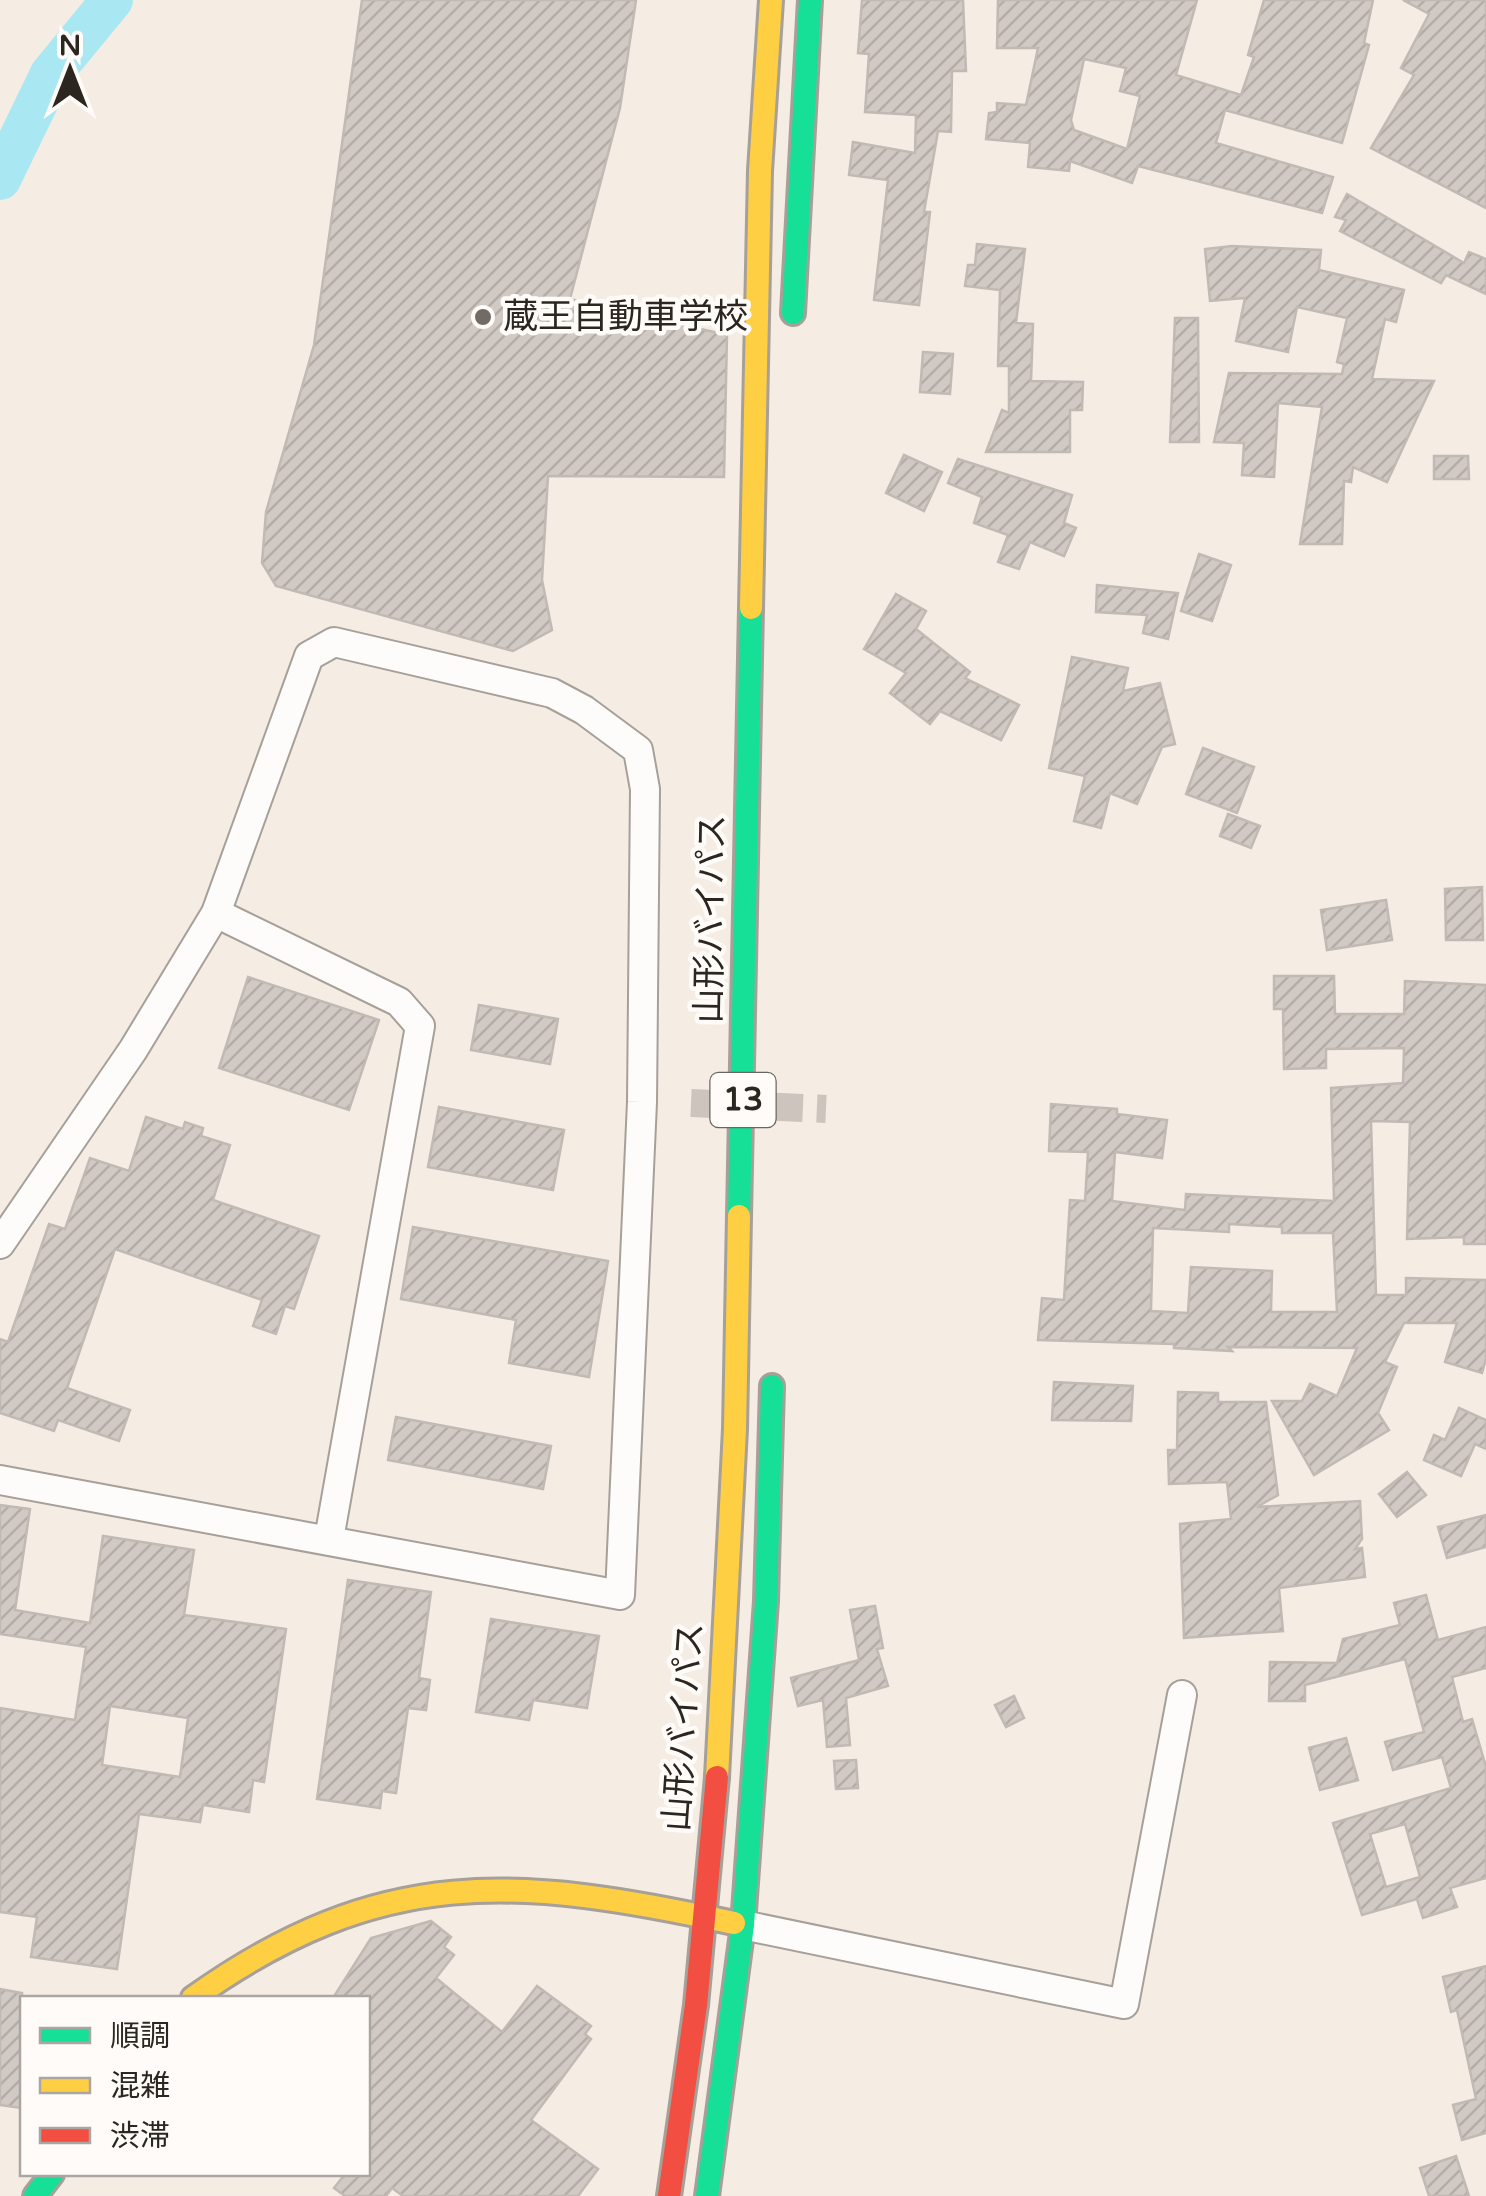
<svg xmlns="http://www.w3.org/2000/svg" width="1486" height="2196" viewBox="0 0 1486 2196" font-family="'Varela Round','Noto Sans JP',sans-serif">
	<style>
		.lines { fill: none; stroke-linecap: round; stroke-linejoin: round }
		.river { stroke: #a9e8f3; stroke-width: 42 }
		.building { fill: url(#building-hatch); stroke: #c1bab4; stroke-width: 2.5; fill-rule: evenodd }
		.street-tunnel { stroke: #cdc4bd; stroke-width: 28; stroke-dasharray: 28 14; stroke-linecap: butt }
		.street-casing { stroke: #a6a099; stroke-width: 32 }
		.fast-casing { stroke: #a6a099; stroke-width: 28 }
		.slow-casing { stroke: #a6a099; stroke-width: 28 }
		.jam-casing { stroke: #a6a099; stroke-width: 28 }
		.street { stroke: #fefcfb; stroke-width: 28 }
		.fast { stroke: #16e098; stroke-width: 22 }
		.slow { stroke: #ffcf43; stroke-width: 22 }
		.jam { stroke: #f24e42; stroke-width: 22 }
		.poi-dot { fill: #726b65; stroke: #fffbf8; stroke-width: 4 }
		.labels { text-anchor: middle; dominant-baseline: central; stroke-width: 9; stroke-linejoin: round; paint-order: stroke }
		.shield { fill: #fffbf8; stroke: #6b6661; stroke-width: 2.5 }
		.shield-label { font-size: 32px; font-weight: bold; fill: #2c2620 }
		.poi-label { font-size: 35px; fill: #2c2620; stroke: #fffbf8; text-anchor: start }
		.street-label { font-size: 35px; fill: #2c2620; stroke: #fffbf8 }
	</style>
	<defs>
		<pattern id="building-hatch" width="6" height="6" patternUnits="userSpaceOnUse" patternTransform="scale(2.5)"><rect width="6" height="6" fill="#d1c9c3"/><path d="M-1 1l2-2M0 6l6-6M5 7l2-2" fill="none" stroke="#b4aca7"/></pattern>
	</defs>
	<rect width="100%" height="100%" fill="#f5ece4"/>
	<g class="lines">
		<!-- river -->
		<path class="river" d="M0,179l51,-105 61,-74"/>
	</g>
	<!-- building -->
	<g class="building">
		<path d="M362,0h274l-16,108 -50,191 157,36 -3,142 -176,-1 -6,104 10,50 -39,21 -237,-65 -14,-23 4,-51 48,-167z"/>
		<path d="M862,0h101l3,71h-14l-1,61 -13,-1 -14,81h6l-11,93 -45,-5 14,-120 -39,-5 4,-33 62,11 1,-38 -51,-3 4,-58 -11,-1z"/>
		<path d="M998,0h199l-21,75 65,20 13,-38 -6,-2 16,-55h109l-9,43 5,2 -27,98 -117,-33 -9,33 117,34 -11,36 -184,-47 -6,17 -62,-22 -1,10 -41,-4 2,-24 -44,-4 3,-26 8,-1v-9l29,2 12,-57h-41zM1084,59l42,9 -6,23 20,5 -13,53 -53,-19 -3,-10z"/>
		<path d="M1403,0h83v208l-115,-60 43,-73 -13,-7 28,-54z"/>
		<path d="M1347,194l117,69 5,-11 17,7v35l-40,-19 -5,8 -101,-52 6,-11 -11,-3z"/>
		<path d="M977,244l48,5 -9,74 17,1 -2,57 52,1 -1,28h-12v42h-84l16,-42 7,3v-47h-11l2,-76 -35,-4 3,-21h7z"/>
		<path d="M1232,246l89,4 -2,20 85,20 -8,32 -11,-3 -13,60 62,2 -47,101 -34,-15 -2,15 -7,-1 -2,63h-42l22,-137 -44,-4 -4,74 -32,-2 2,-32 -30,-1 15,-69 113,1 2,-10 -7,-2 10,-44 -50,-11 -9,45 -52,-11 9,-43 -35,3 -5,-52z"/>
		<path d="M1175,318h23l1,124h-29z"/>
		<path d="M923,352l30,2 -3,40 -30,-2z"/>
		<path d="M904,455l38,17 -18,39 -38,-18z"/>
		<path d="M1434,456h34l1,23h-35z"/>
		<path d="M958,459l114,36 -8,28 12,5 -12,28 -34,-14 -11,27 -21,-7 10,-27 -34,-12 8,-26 -34,-14z"/>
		<path d="M1199,554l32,11 -19,56 -31,-10z"/>
		<path d="M1097,585l81,8 -10,46 -25,-6 4,-18 -51,-3z"/>
		<path d="M896,594l30,17 -10,18 54,43 -5,6 54,27 -18,35 -61,-29 -10,13 -40,-31 16,-20 -42,-24z"/>
		<path d="M1072,657l56,11 -5,23 37,-8 15,61 -13,3 -25,57 -27,-11 -9,35 -27,-7 11,-45 -36,-8z"/>
		<path d="M1203,748l51,19 -17,46 -51,-19z"/>
		<path d="M1228,814l32,12 -9,22 -31,-12z"/>
		<path d="M1482,887l1,53h-37l-1,-51z"/>
		<path d="M1386,900l6,40 -65,10 -6,-40z"/>
		<path d="M1274,976h60l1,38h69l1,-33 81,4v259h-22v-7l-57,2 3,-117 -39,-1 5,174h30v-17l80,2v79l-4,14 -37,-11 12,-39h-53l-19,39 12,5 -19,46 11,17 -75,45 -42,-74h30l8,-17 27,12 20,-48 -129,-1 4,4 -58,-3v-4l-136,-4 4,-42 22,2 6,-100 15,1 3,-49 -39,-1 2,-47 66,5v5l50,6 -5,38 -47,-6 -3,49 73,9 1,-16 148,7 -3,-113 72,-5 1,-35 -78,1v19l-42,1 -1,-60h-9zM1229,1224l53,3v6h51l4,79h-66l1,-41 -81,-4 -3,46 -37,-2 2,-83 76,4z"/>
		<path d="M248,977l131,43 -30,90 -130,-42z"/>
		<path d="M479,1005l79,14 -8,45 -79,-14z"/>
		<path d="M439,1107l125,23 -11,60 -125,-23z"/>
		<path d="M146,1117l37,12 2,-7 18,6 -2,8 29,9 -17,55 106,36 -25,73 -9,-3 -9,28 -23,-8 9,-26 -147,-51 -48,139 63,22 -11,31 -61,-21 -4,11 -54,-18v-74l8,3 41,-118 16,5 25,-71 39,13z"/>
		<path d="M413,1227l195,34 -19,116 -80,-14 7,-43 -115,-21z"/>
		<path d="M1054,1382l79,4 -2,35 -79,-1z"/>
		<path d="M1178,1392l40,1v9h48l12,93 -21,12 103,-6 2,38 -7,10 7,-1 3,29 -86,11 4,43 -99,7 -4,-114 51,-5 -4,-37 -58,2 -1,-34h9z"/>
		<path d="M1459,1408l27,12v29l-11,-5 -14,32 -37,-16 10,-25 11,5z"/>
		<path d="M396,1417l155,29 -8,43 -155,-29z"/>
		<path d="M1407,1472l19,23 -29,22 -18,-23z"/>
		<path d="M0,1505l30,4 -15,101 75,13 13,-87 91,14 -10,65 102,14 -22,153 -11,-2 -4,32 -46,-7 -3,17 -61,-8 -22,155 -86,-12 6,-40 -37,-5v-204l75,12 11,-73 -86,-13zM110,1706l78,12 -8,59 -78,-12z"/>
		<path d="M1486,1515v32l-39,11 -9,-31z"/>
		<path d="M348,1580l83,12 -12,86 11,2 -4,30 -18,-2 -12,85 -14,-2 -2,17 -63,-9z"/>
		<path d="M1426,1595l12,45 48,-13v41l-34,9 11,45 9,-3 14,48v111l-36,10 7,19 -34,11 -6,-19 -55,16 -29,-92 118,-35 -9,-31 -49,13 -8,-28 39,-10 -19,-73 -100,26v16h-36l1,-39 67,1 6,-24 57,-14 -6,-22zM1405,1824l15,53 -34,10 -16,-53z"/>
		<path d="M875,1606l8,42 -6,1 11,37 -42,12 4,47 -23,2 -4,-47 -25,6 -7,-28 68,-18 -9,-50z"/>
		<path d="M491,1619l108,17 -12,72 -54,-8 -4,20 -53,-8z"/>
		<path d="M1014,1696l10,22 -18,9 -11,-22z"/>
		<path d="M1346,1738l12,42 -38,10 -11,-42z"/>
		<path d="M856,1760l2,28 -22,1 -2,-28z"/>
		<path d="M431,1921l20,16 -7,10 10,8 -18,23 66,54 35,-46 54,40 -6,8 6,5 -60,81 67,49 -20,27h-175l-11,-8 -6,8h-41l-11,-8 11,-14h23v-176h-35l38,-60z"/>
		<path d="M1486,1966v167l-24,7 -9,-35 23,-6 -19,-89 -6,2 -8,-35z"/>
		<path d="M0,1989l22,4v115l-22,-3z"/>
		<path d="M1456,2156l13,40h-40l-9,-28z"/>
	</g>
	<g class="lines">
		<!-- street-tunnel -->
		<path class="street-tunnel" d="M691,1103l135,6"/>
		<defs>
			<g id="street">
				<path d="M216,913l183,89 21,24 -91,513"/>
				<path d="M0,1244l133,-194 83,-137 93,-257 25,-14 218,51 32,17 54,40 7,39 -3,313 -22,493 -620,-115"/>
				<path d="M743,1925l381,79 58,-309"/>
			</g>
			<g id="fast">
				<path d="M793,313l17,-313"/>
				<path d="M739,1216l12,-608"/>
				<path d="M35,2196l17,-22"/>
				<path d="M707,2196l36,-271 23,-324 6,-215"/>
			</g>
			<g id="slow">
				<path d="M751,608l9,-437 11,-171"/>
				<path d="M717,1777l18,-348 4,-213"/>
				<path d="M193,1998c188,-134 325,-122 541,-75"/>
			</g>
			<path id="jam" d="M669,2196l27,-191 21,-228"/>
		</defs>
		<!-- street casing -->
		<use href="#street" class="street-casing"/>
		<!-- fast casing -->
		<use href="#fast" class="fast-casing"/>
		<!-- slow casing -->
		<use href="#slow" class="slow-casing"/>
		<!-- jam casing -->
		<use href="#jam" class="jam-casing"/>
		<!-- street -->
		<use href="#street" class="street"/>
		<!-- fast -->
		<use href="#fast" class="fast"/>
		<!-- slow -->
		<use href="#slow" class="slow"/>
		<!-- jam -->
		<use href="#jam" class="jam"/>
	</g>
	<!-- markers -->
	<circle class="poi-dot" cx="483" cy="317" r="10"/>
	<g class="labels">
		<!-- shield labels -->
		<rect class="shield" x="710.5" y="1073" width="65" height="54" rx="8"/>
		<g class="shield-label">
			<text x="743" y="1100">13</text>
		</g>
		<!-- poi labels -->
		<g class="poi-label">
			<text x="503" y="317">蔵王自動車学校</text>
		</g>
		<!-- street labels -->
		<g class="street-label">
			<text transform="translate(711 919) rotate(-89)">山形バイパス</text>
			<text transform="translate(684 1727) rotate(-86)">山形バイパス</text>
		</g>
	</g>
	<!-- legend -->
	<rect x="20" y="1996" width="350" height="180" fill="#fffbf8" stroke="#aba6a2" stroke-width="2.5"/>
	<rect x="40" y="2028" width="50" height="15" fill="#16e098" stroke="#aba6a2" stroke-width="2.5"/>
	<text x="110" y="2046" font-size="30" fill="#2c2620">順調</text>
	<rect x="40" y="2078" width="50" height="15" fill="#ffcf43" stroke="#aba6a2" stroke-width="2.5"/>
	<text x="110" y="2096" font-size="30" fill="#2c2620">混雑</text>
	<rect x="40" y="2128" width="50" height="15" fill="#f24e42" stroke="#aba6a2" stroke-width="2.5"/>
	<text x="110" y="2146" font-size="30" fill="#2c2620">渋滞</text>
	<!-- north arrow -->
	<g transform="translate(70 70)" stroke="#fffbf8" stroke-width="8" paint-order="stroke">
	<path d="M0-8L18 38L0 25L-18 38Z" fill="#2c2620"/>
	<text y="-15" font-size="28" font-weight="bold" text-anchor="middle" fill="#2c2620">N</text>
	</g>
</svg>
